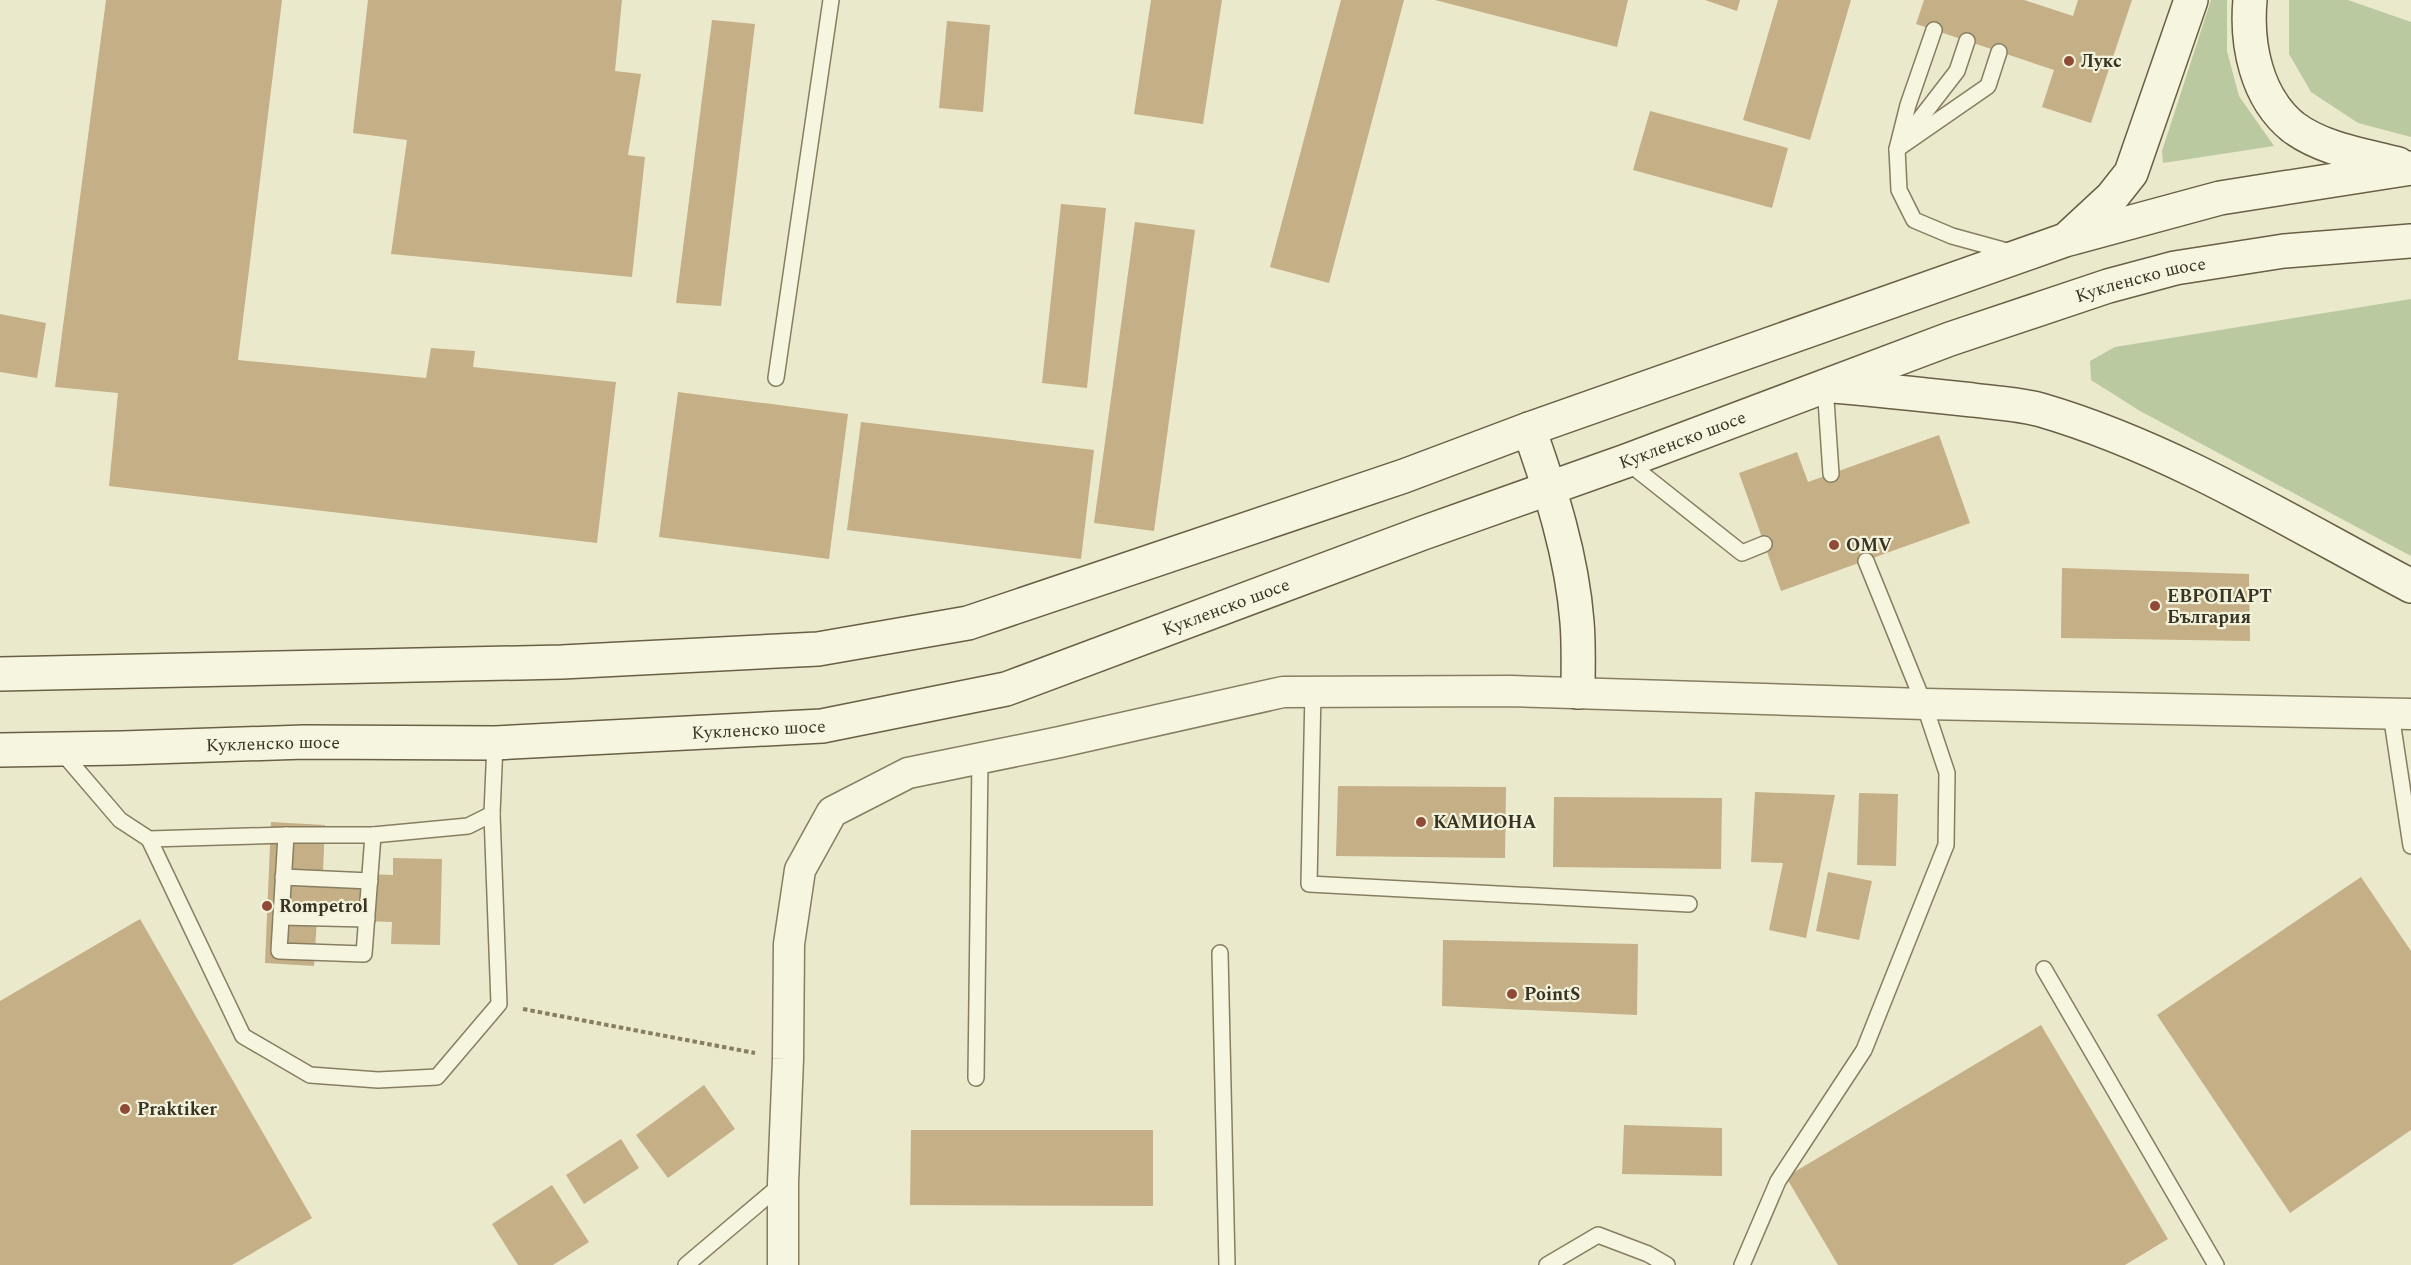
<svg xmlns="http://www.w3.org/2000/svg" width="2411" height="1265" viewBox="0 0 2411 1265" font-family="Spectral,serif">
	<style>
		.green { fill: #bbc9a0 }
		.building { fill: #c5af86 }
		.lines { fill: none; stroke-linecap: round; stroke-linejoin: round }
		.lane-casing { stroke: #877e61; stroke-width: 18 }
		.street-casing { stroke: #877e61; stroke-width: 33 }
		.secondary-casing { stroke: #695f44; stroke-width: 36 }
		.path { stroke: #877e61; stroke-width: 4; stroke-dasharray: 4.5 3; stroke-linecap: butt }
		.lane { stroke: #f6f5df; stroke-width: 15 }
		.street { stroke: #f6f5df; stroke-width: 30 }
		.secondary { stroke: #f6f5df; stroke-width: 33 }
		.poi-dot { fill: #904b37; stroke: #f3f2db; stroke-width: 2 }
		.labels { text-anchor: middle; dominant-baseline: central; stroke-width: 4.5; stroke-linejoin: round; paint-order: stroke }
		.poi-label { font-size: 18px; font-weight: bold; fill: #393323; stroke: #f3f2db; text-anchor: start }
		.street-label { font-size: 18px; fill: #393323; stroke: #f3f2db }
	</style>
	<rect width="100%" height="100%" fill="#ebe9cc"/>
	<!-- green -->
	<g class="green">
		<path d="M2211,0h16v51l12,45 35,50 -111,17 -1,-12z"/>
		<path d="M2289,0h59l63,22v115l-53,-14 -47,-31 -22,-38z"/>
		<path d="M2411,299v257l-271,-145 -49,-31 -1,-19 25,-14z"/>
	</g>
	<!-- building -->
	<g class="building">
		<path d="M106,0h176l-44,360 188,18 5,-30 44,3 -2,16 143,15 -19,161 -488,-57 9,-93 -63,-6z"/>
		<path d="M368,0h254l-7,71 26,3 -13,81 17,2 -13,120 -241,-23 16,-114 -54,-7z"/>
		<path d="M1151,0h71l-19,124 -69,-10z"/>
		<path d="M1341,0h63l-75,283 -59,-16z"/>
		<path d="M1435,0h193l-11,47z"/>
		<path d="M1705,0h35l-3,11z"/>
		<path d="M1778,0h73l-41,140 -67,-20z"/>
		<path d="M1924,0h100l49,16 5,-16h54l-41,123 -49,-16 12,-37 -138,-46z"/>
		<path d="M712,20l43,4 -34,282 -45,-3z"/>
		<path d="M947,21l43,4 -7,87 -44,-4z"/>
		<path d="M1650,111l138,37 -16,60 -139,-38z"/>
		<path d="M1061,204l45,4 -19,180 -45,-5z"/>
		<path d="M1135,222l60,8 -41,301 -60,-8z"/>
		<path d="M0,314l46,9 -9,55 -37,-6z"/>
		<path d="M678,392l170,22 -19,145 -170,-22z"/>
		<path d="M861,422l233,28 -13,109 -234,-29z"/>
		<path d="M1939,435l31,88 -189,68 -42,-118 58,-21 11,30z"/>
		<path d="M2062,568l187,6 1,67 -189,-3z"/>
		<path d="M1338,786l168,1 -1,71 -169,-2z"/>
		<path d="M1755,792l80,3 -29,143 -37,-8 14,-67 -32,-1z"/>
		<path d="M1859,793l39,1 -2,72 -39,-1z"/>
		<path d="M1554,797l168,1 -1,71 -168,-2z"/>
		<path d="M271,822l54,3 -2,47 70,3v-17l49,1 -2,86 -49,-1 1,-22 -75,-3 -3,47 -49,-3z"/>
		<path d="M1828,872l44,9 -13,59 -43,-9z"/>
		<path d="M2361,877l50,74v179l-121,83 -133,-198z"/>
		<path d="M140,919l172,299 -80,47h-232v-264z"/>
		<path d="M1443,940l195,4 -1,71 -195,-9z"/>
		<path d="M2041,1025l127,214 -43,26h-287l-52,-88z"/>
		<path d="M704,1085l31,44 -67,49 -32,-43z"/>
		<path d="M1624,1125l98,3v48l-100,-2z"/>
		<path d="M911,1130h242v76l-243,-1z"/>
		<path d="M621,1139l18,29 -55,36 -18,-29z"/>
		<path d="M552,1185l37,57 -36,23h-35l-26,-41z"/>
	</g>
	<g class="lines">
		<defs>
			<g id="lane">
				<path d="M1934,30l-26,75 -11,44 2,41 15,30 38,16 62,17"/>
				<path d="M1906,137l51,-66 10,-30"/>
				<path d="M1897,149l91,-63 11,-34"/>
				<path d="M776,378l55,-378"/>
				<path d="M1825,385l6,89"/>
				<path d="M1626,461l116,92 22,-9"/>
				<path d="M1313,691l-4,193 380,20"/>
				<path d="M2391,714l20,132"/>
				<path d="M60,750l60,70 29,19 137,-4h87l95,-9 24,-12 3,-71"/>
				<path d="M286,835l-7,116 85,3 9,-119"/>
				<path d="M149,839l94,197 67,39 68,5 59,-3 62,-73 -7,-190"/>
				<path d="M283,877l87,4"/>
				<path d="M281,917l86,2"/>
				<path d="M1220,953l7,312"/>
				<path d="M2044,969l172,296"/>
				<path d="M976,1078l4,-319"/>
				<path d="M686,1265l97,-82"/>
				<path d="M1547,1265l51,-30 50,19 19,11"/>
				<path d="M1742,1265l36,-84 86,-131 82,-205 1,-72 -23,-69 -58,-143"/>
			</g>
			<path id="street" d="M783,1265v-82l5,-124 1,-115 11,-74 32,-58 76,-39 152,-31 223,-50 228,-1 413,13 487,10"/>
			<g id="secondary">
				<path d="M2250,0c-4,44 6,97 43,127 29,22 70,28 105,37"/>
				<path d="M2070,236l42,-39 19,-24 60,-173"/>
				<path d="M1833,386c46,4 93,9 140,14 22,3 47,4 68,10 130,38 251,113 370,176"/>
				<path d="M1529,429c22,62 43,127 48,193 2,24 1,47 1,70"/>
				<path d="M0,674l562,-12 256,-13 150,-26 436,-147 125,-47 536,-189 155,-42 191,-30"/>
				<path id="s1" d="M0,750l122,-2 182,-6 191,1 327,-17 184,-37 417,-156 203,-72 324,-122 158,-53 67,-18 109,-17 127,-10"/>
			</g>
		</defs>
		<!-- lane casing -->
		<use href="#lane" class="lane-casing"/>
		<!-- street casing -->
		<use href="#street" class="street-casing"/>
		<!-- secondary casing -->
		<use href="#secondary" class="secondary-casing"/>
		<!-- path -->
		<path class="path" d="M523,1009l232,44"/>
		<!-- lane -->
		<use href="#lane" class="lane"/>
		<!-- street -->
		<use href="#street" class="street"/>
		<!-- secondary -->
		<use href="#secondary" class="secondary"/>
	</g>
	<!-- markers -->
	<g class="poi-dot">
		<circle cx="2069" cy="61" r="6"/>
		<circle cx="1834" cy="545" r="6"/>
		<circle cx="2155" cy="606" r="6"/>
		<circle cx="1421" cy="822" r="6"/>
		<circle cx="267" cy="906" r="6"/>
		<circle cx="1512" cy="994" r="6"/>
		<circle cx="125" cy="1109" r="6"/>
	</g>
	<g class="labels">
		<!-- poi labels -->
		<g class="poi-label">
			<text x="2081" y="61">Лукс</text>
			<text x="1846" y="545">OMV</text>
			<text x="2167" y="596">ЕВРОПАРТ<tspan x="2167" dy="21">България</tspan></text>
			<text x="1433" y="822">КАМИОНА</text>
			<text x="279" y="906">Rompetrol</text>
			<text x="1524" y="994">PointS</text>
			<text x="137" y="1109">Praktiker</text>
		</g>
		<!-- street labels -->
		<g class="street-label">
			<text stroke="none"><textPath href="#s1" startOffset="2217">Кукленско шосе</textPath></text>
			<text stroke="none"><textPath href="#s1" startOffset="1731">Кукленско шосе</textPath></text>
			<text stroke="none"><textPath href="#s1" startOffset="1245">Кукленско шосе</textPath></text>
			<text stroke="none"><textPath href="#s1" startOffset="759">Кукленско шосе</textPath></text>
			<text stroke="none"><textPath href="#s1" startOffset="273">Кукленско шосе</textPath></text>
		</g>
	</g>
</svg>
